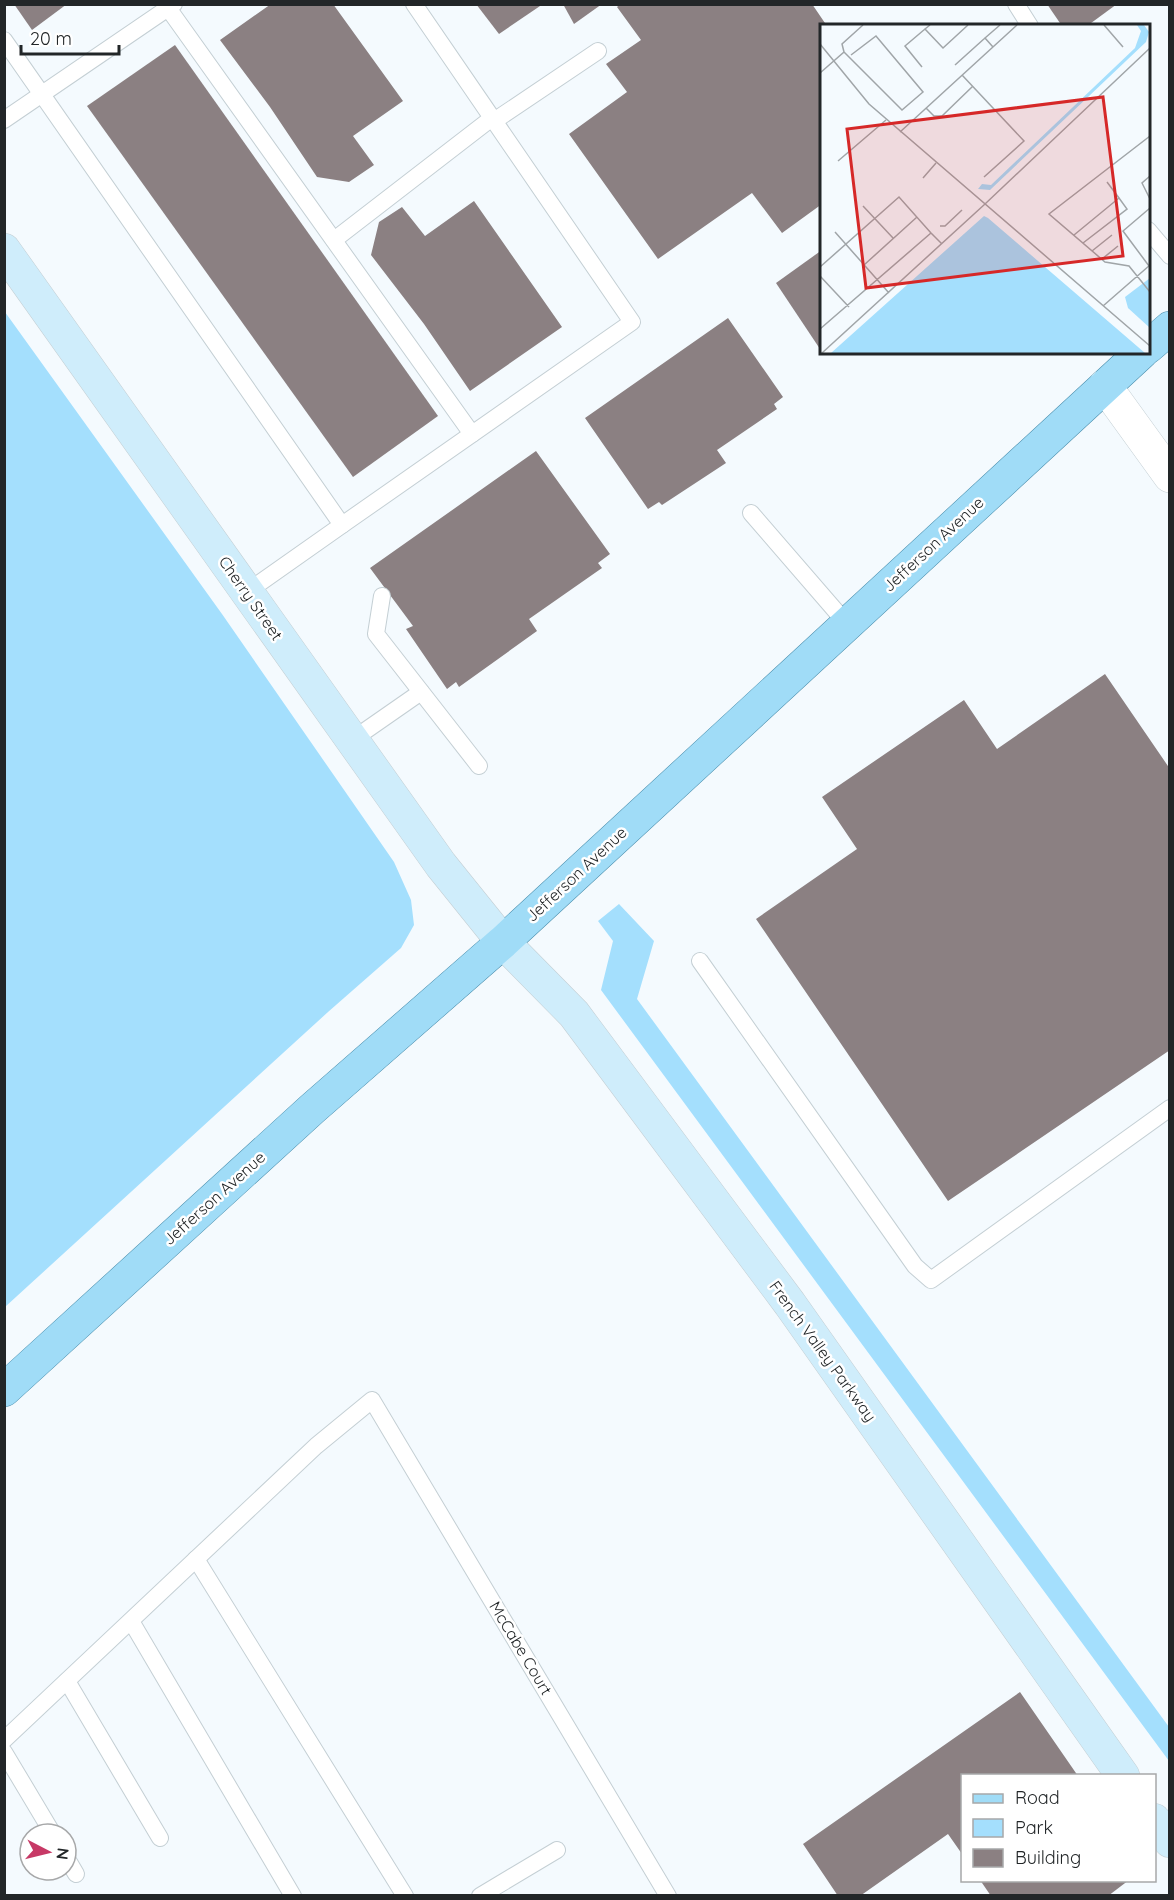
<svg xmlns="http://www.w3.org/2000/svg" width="1174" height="1900" viewBox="0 0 1174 1900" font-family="Quicksand,sans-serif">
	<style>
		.green { fill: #a4dffd }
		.building { fill: #8b8082 }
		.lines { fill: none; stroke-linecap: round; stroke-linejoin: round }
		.lane-casing { stroke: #c4cfd4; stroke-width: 18 }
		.street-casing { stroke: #c4cfd4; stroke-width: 34 }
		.secondary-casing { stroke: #c4cfd4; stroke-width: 34 }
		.primary-casing { stroke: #4a8dab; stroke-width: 34 }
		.lane { stroke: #fff; stroke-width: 16 }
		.street { stroke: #fff; stroke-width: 33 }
		.secondary { stroke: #cfedfb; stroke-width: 33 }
		.primary { stroke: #a0dcf7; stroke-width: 33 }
		.labels { text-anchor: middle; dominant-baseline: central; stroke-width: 5; stroke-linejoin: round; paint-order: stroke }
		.street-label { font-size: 16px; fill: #222628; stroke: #fff }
		.inset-road { fill: none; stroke: #a0a5a8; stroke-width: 1.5 }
		.view { fill: #d62828; fill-opacity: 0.15; stroke: #d62828; stroke-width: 3 }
		.inset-edge { fill: none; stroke: #222628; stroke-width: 3 }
	</style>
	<rect width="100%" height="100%" fill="#f4fafe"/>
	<!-- green -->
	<g class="green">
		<path d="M5,312l217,302 172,248 17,38 3,25 -13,23 -73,64 -323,295z"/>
		<path d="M619,904l35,37 -17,58 532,728v34l-568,-771 12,-49 -15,-20z"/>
	</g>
	<!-- building -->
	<g class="building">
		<path d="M14,4h53l-35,26z"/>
		<path d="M271,4h62l70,97 -50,35 21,29 -25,17 -32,-5 -47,-70 -50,-67z"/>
		<path d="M476,4h67l-44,30z"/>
		<path d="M563,4h39l-28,20z"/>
		<path d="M620,4h192l15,22h-5v178l-40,29 -30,-40 -94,66 -89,-125 58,-42 -21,-28 35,-24 -24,-33z"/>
		<path d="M1047,4h70l-30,22h-25z"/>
		<path d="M175,45l263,371 -85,61 -266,-371z"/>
		<path d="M474,201l88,126 -92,64 -46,-67 -53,-69 8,-33 23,-15 23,29z"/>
		<path d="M822,250v102l-46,-69z"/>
		<path d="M728,318l55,79 -9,7 3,5 -60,41 9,13 -64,42 -3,-3 -11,7 -63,-91z"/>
		<path d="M536,451l74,103 -12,9 4,5 -73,51 8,12 -78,56 -3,-5 -9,7 -41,-60 7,-3 -43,-58z"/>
		<path d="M1105,674l65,95v281l-222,151 -192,-282 101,-70 -35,-52 142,-97 33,49z"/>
		<path d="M1020,1692l58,84h-116v78l-14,-20 -88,62h-22l-35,-52z"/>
		<path d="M980,1880h149l-21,16h-117z"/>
	</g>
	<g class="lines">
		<defs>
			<g id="lane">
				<path d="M1016,4l14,22"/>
				<path d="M168,8l304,426"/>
				<path d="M4,40l338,485 -95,67"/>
				<path d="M4,120l170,-116"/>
				<path d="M1148,230l22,26"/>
				<path d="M334,240l158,-122 5,1 101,-68"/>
				<path d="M751,513l96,111"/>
				<path d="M342,525l290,-203 -218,-318"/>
				<path d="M382,596l-6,38 103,132"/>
				<path d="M352,740l69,-48"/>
				<path d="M700,961l215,305 16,14 239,-172"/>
				<path d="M196,1559l209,337"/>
				<path d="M131,1621l162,275"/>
				<path d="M67,1681l93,157"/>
				<path d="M4,1740l312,-294 56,-46 296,496"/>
				<path d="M4,1752l49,82"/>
				<path d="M66,1857l10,17"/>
				<path d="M480,1896l77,-46"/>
			</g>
			<path id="street" d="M1105,386l65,90"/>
			<g id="secondary">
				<path d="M4,250l437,615 62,77 71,72 216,290 333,472"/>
				<path d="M1154,1820l16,21"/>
			</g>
			<g id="primary">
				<path d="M1148,347l22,-19"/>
				<path d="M4,1390l308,-281 191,-167 639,-590"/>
			</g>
		</defs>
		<!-- lane casing -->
		<use href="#lane" class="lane-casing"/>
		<!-- street casing -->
		<use href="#street" class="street-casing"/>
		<!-- secondary casing -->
		<use href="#secondary" class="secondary-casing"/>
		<!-- primary casing -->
		<use href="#primary" class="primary-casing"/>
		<!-- lane -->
		<use href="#lane" class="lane"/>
		<!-- street -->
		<use href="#street" class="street"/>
		<!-- secondary -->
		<use href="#secondary" class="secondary"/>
		<!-- primary -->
		<use href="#primary" class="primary"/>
	</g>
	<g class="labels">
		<!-- street labels -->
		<g class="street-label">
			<text transform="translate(933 544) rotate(-43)">Jefferson Avenue</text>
			<text transform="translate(251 598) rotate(55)">Cherry Street</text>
			<text transform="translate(576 874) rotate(-43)">Jefferson Avenue</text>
			<text transform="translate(214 1198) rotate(-42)">Jefferson Avenue</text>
			<text transform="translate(823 1351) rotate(54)">French Valley Parkway</text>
			<text transform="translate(521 1648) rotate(59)">McCabe Court</text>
		</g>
	</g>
	<!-- overview -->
	<g transform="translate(820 24)">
		<rect width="330" height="330" fill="#f4fafe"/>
		<path d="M317,1h7l5,7 -3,10 -156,148 -12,-1 4,-5 9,1 144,-137 6,-17zM164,192l4,2 157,135h-314zM330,254v50l-22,-20 -3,-11z" fill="#a4dffd"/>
		<path class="inset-road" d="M110,1l-5,4 18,19 25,-23M284,1l19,22M0,20l49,60 281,242M173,23l-8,-9 15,-13M24,28l58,58 21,-18 -47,-56 -25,19M135,41l30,-27M102,43l-17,-21 20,-17M0,49l24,-21 -2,-8 21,-19M142,51l62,66 -40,36M106,84l8,8h8l31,-30M80,108l117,-107M330,112l-101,78 56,48 24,4 21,26M18,137l48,-41M330,152l-8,7 8,16M103,154l13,-15M165,180l165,-156M43,182l30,32M120,202h5l17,-16M15,208l54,61M254,211l45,-37 -12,-16M263,219l44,-34 -8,-11M272,227l20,-16M282,235l16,-13M44,241l53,-48M329,242l-26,-35 27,-23M0,243l79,-70 32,36M0,252l29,31M283,282l47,-41M0,305l111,-96 11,11M2,329l163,-149"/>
		<path class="view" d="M283,73l20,159 -257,32 -19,-159z"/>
		<rect width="330" height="330" class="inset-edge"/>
	</g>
	<!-- border -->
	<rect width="1174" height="1900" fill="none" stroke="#222628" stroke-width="12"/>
	<!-- legend -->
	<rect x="961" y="1774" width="195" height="108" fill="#ffffff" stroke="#a7a8a9" stroke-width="1.5"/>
	<rect x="973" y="1794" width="30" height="9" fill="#a0dcf7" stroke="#a7a8a9" stroke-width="1.5"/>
	<text x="1015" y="1804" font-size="18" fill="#222628">Road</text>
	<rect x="973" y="1819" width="30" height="18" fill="#a4dffd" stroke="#a7a8a9" stroke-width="1.5"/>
	<text x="1015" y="1834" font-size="18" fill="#222628">Park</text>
	<rect x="973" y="1849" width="30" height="18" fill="#8b8082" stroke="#a7a8a9" stroke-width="1.5"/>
	<text x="1015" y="1864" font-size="18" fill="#222628">Building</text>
	<!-- north arrow -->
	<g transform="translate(48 1852) rotate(97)"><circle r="28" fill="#ffffff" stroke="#a7a8a9" stroke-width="1.5"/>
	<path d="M0-4.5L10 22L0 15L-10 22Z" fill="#c73966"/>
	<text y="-9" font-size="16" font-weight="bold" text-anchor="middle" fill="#222628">N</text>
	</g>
	<!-- scale -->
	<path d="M21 45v9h98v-9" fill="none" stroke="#222628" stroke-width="3"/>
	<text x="30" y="45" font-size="18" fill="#222628" stroke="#ffffff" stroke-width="4.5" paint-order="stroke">20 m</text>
</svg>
